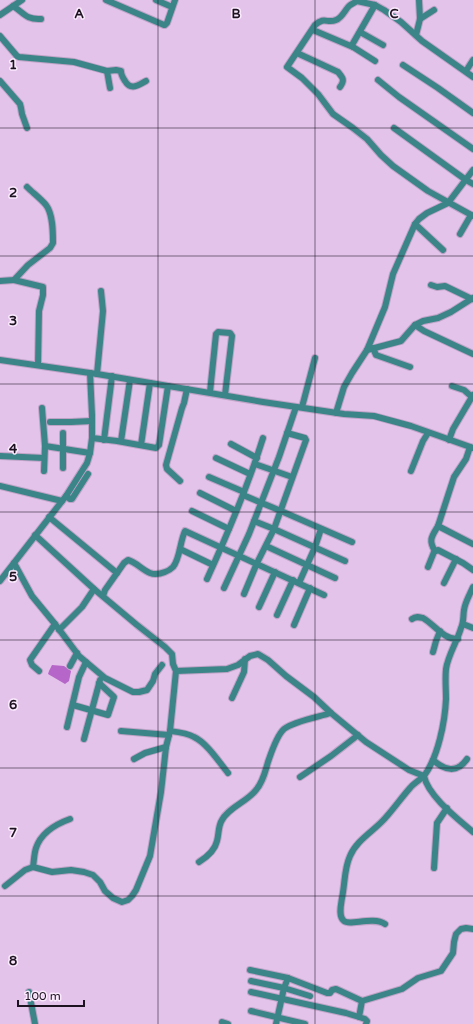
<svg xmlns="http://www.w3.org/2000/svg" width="473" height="1024" viewBox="0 0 473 1024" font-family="'Varela Round',sans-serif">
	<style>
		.water { fill: #b666c8 }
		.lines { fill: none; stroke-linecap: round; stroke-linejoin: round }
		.minor-casing { stroke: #bfa3c6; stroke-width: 8 }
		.minor { stroke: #3b8589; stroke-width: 6 }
		.grid { fill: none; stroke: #1d1220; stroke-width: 1; stroke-opacity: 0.55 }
		.grid-label { font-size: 13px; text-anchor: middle; font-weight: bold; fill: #1d1220; stroke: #fbeafe; stroke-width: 3; stroke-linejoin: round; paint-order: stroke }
	</style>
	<rect width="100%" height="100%" fill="#e3c3ea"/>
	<!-- water -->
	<path class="water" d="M52,665l12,1 7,5 -2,10 -4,3 -17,-10 1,-3z"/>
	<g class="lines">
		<defs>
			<g id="minor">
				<path d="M106,0l58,25h1l2,-2 8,-23"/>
				<path d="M156,0l16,7"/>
				<path d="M375,5l-23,40 1,2 22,14"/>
				<path d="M13,6c11,7 13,14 28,13"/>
				<path d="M0,15l22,-15"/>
				<path d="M420,19l14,-9"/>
				<path d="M313,30l40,17"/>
				<path d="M360,32l23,13"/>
				<path d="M416,35l4,-16 -1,-19"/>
				<path d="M0,36l17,20 2,1 55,5 33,9 9,-1 5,1c0,4 2,7 4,10 6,10 13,4 21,0"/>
				<path d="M297,53l41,19c5,6 7,8 2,15"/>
				<path d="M403,65l35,23 35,25"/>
				<path d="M107,71l3,17"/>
				<path d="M466,71l7,-11"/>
				<path d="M473,77l-51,-36 -21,-19 -17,-12 -9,-5 -18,-4c-3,2 -6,3 -8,5 -4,4 -7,12 -13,14 -9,4 -11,-4 -21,5l-28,42 15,11 16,16 15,20 20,14 14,11 14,16 12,11 35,25 45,25"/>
				<path d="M378,80l21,17 74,52"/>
				<path d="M0,81l20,23 1,4 1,6 5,14"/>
				<path d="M394,128l72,52 7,4"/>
				<path d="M415,224l28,26"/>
				<path d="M460,234l11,-19"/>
				<path d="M14,280l29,7v8l-4,16 -1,54"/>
				<path d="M0,281l14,-1 14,-15 22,-17 3,-5c0,-11 0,-29 -7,-38 -6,-7 -13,-12 -19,-18"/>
				<path d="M431,285l6,2 8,-1 27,13"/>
				<path d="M415,325l9,6 49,23"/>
				<path d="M373,348l3,7 34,12"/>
				<path d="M367,350l18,-43 8,-33 22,-50 4,-5 8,-6 21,-10 25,-33"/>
				<path d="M0,360l97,14 166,28 81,12 30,2 37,10 62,22"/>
				<path d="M97,374l6,-63 -2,-20"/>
				<path d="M452,386l12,4 8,7"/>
				<path d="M210,392l6,-58 2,-2 12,1 2,3 -7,59"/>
				<path d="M302,407l13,-49"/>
				<path d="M42,408l3,38 -1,25"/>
				<path d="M336,413l8,-26 8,-14 15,-23 34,-9 14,-16 8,-4 15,-3 13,-6 22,-14"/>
				<path d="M50,422h21l21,-1"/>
				<path d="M92,438l25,3 39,7 3,-3 9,-59"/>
				<path d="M104,440l8,-64"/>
				<path d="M449,440l4,-11 20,-34"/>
				<path d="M121,441l9,-61"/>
				<path d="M231,444l26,14"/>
				<path d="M141,445l9,-62"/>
				<path d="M45,446l45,7"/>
				<path d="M470,447l-4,12 -12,18 -16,49 35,18"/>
				<path d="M0,456l44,2"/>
				<path d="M216,458l34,16"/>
				<path d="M255,464l37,13"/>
				<path d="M63,468v-35"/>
				<path d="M411,471l12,-30 5,-8"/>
				<path d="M209,477l35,15"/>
				<path d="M180,481l-13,-12 -1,-4 16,-57 2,-5 3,-14"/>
				<path d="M0,486l62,15"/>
				<path d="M200,493l36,18"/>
				<path d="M243,495l38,16 71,31"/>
				<path d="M66,496l4,3h2l16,-25"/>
				<path d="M192,511l37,18"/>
				<path d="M49,517l68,56"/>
				<path d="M254,521l20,8 71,32"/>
				<path d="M35,535l59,54 43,36 28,22 7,7 1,10 3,7 -6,60 -4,16 -5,45 -11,64 -14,34 -4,6 -4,4 -6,2 -9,-4 -8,-7 -5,-9 -7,-7 -9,-3 -13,-2 -19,2 -19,-5c1,-6 1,-13 3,-19 5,-15 20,-24 34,-29"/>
				<path d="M266,546l69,32"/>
				<path d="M180,549l33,16"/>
				<path d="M435,551c-7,-11 -3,-15 3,-25"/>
				<path d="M14,563l18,33 23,28 24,32 26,22 28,14h6l8,-2 6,-9 2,-7 7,-9"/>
				<path d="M428,567l6,-15 4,-2 25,13 10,7"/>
				<path d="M207,579c21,-46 41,-93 56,-141"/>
				<path d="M0,581l66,-85 21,-33 3,-10 2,-15v-23l-2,-42"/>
				<path d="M299,583l16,-36 6,-18"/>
				<path d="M444,583l12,-24"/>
				<path d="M473,587c-3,7 -8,15 -9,23 -1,6 0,12 -3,18 -4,14 -13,27 -15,41 -1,10 0,20 0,30 -1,23 -8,58 -22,77 4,20 34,43 49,56"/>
				<path d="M224,588l25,-54 30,-77 17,-50"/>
				<path d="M244,594l13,-31 17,-34 32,-89 -1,-2 -18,-5"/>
				<path d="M103,596l2,-6 19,-27 4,-3c8,2 14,10 22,13 5,2 10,1 15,-1 3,-1 6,-3 8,-5 7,-8 7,-26 12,-36l139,64"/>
				<path d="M259,607l16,-35"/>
				<path d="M277,615l16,-35"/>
				<path d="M412,619c4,-3 7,-2 11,-1 12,7 21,22 35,21"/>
				<path d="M463,624l10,4"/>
				<path d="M294,625l16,-37"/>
				<path d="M59,630l23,-23 12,-18"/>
				<path d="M433,652l3,-11 4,-10"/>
				<path d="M70,666l7,-13"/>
				<path d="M39,671l-7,-6 -2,-5 25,-36"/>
				<path d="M176,671l51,-2 11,-4 12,-9 8,-2 10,6 18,16 28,21 17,16 35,29 43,28 15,6c-4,4 -10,7 -14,12 -8,9 -15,19 -23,28 -11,14 -30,23 -37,40 -6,13 -5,28 -8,42 -1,7 -4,18 2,23 6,5 29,-5 41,3"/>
				<path d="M232,698l12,-26 1,-13"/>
				<path d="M73,705l35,10 6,-18 -15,-14"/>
				<path d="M67,727l12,-50 7,-15"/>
				<path d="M121,731l48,4"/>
				<path d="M170,731c8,1 17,2 24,6 13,6 25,25 34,36"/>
				<path d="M84,739l16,-59"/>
				<path d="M134,759l11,-6 21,-6"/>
				<path d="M433,760c11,10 24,14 34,-1"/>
				<path d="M300,777l31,-21 27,-21"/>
				<path d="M199,862c8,-5 16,-12 18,-21 2,-7 1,-15 5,-21 7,-13 25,-18 34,-30 7,-8 9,-18 12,-28 3,-9 9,-27 16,-33 10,-8 34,-12 47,-16"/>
				<path d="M434,868l3,-45 10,-15"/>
				<path d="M5,886l20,-16 8,-3"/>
				<path d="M250,970l38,8 39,15h3l2,-3 4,-1 26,12"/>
				<path d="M251,981l33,7 26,8"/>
				<path d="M29,992l6,32"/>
				<path d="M251,992l95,21 13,4"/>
				<path d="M251,1011l54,13"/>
				<path d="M222,1022l6,2"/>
				<path d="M276,1024l8,-36 4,-10"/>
				<path d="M366,1024l1,-3 -2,-2 -6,-2 3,-16 40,-12 16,-11 23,-7 12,-18 1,-11 2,-8 5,-5 5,-1 7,1"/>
			</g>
		</defs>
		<!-- minor casing -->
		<use href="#minor" class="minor-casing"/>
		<!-- minor -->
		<use href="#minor" class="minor"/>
	</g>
	<!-- grid -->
	<path class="grid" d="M158,0v1024M315,0v1024M0,128h473M0,256h473M0,384h473M0,512h473M0,640h473M0,768h473M0,896h473"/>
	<g class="grid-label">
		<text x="79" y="18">A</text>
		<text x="236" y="18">B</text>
		<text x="394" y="18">C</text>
		<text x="13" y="69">1</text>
		<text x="13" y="197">2</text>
		<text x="13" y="325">3</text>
		<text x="13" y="453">4</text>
		<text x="13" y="581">5</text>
		<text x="13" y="709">6</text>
		<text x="13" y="837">7</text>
		<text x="13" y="965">8</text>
	</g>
	<!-- scale -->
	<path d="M18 1000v6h66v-6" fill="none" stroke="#1d1220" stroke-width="2"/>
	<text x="24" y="1000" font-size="12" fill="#1d1220" stroke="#fbeafe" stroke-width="3" paint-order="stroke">100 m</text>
</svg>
